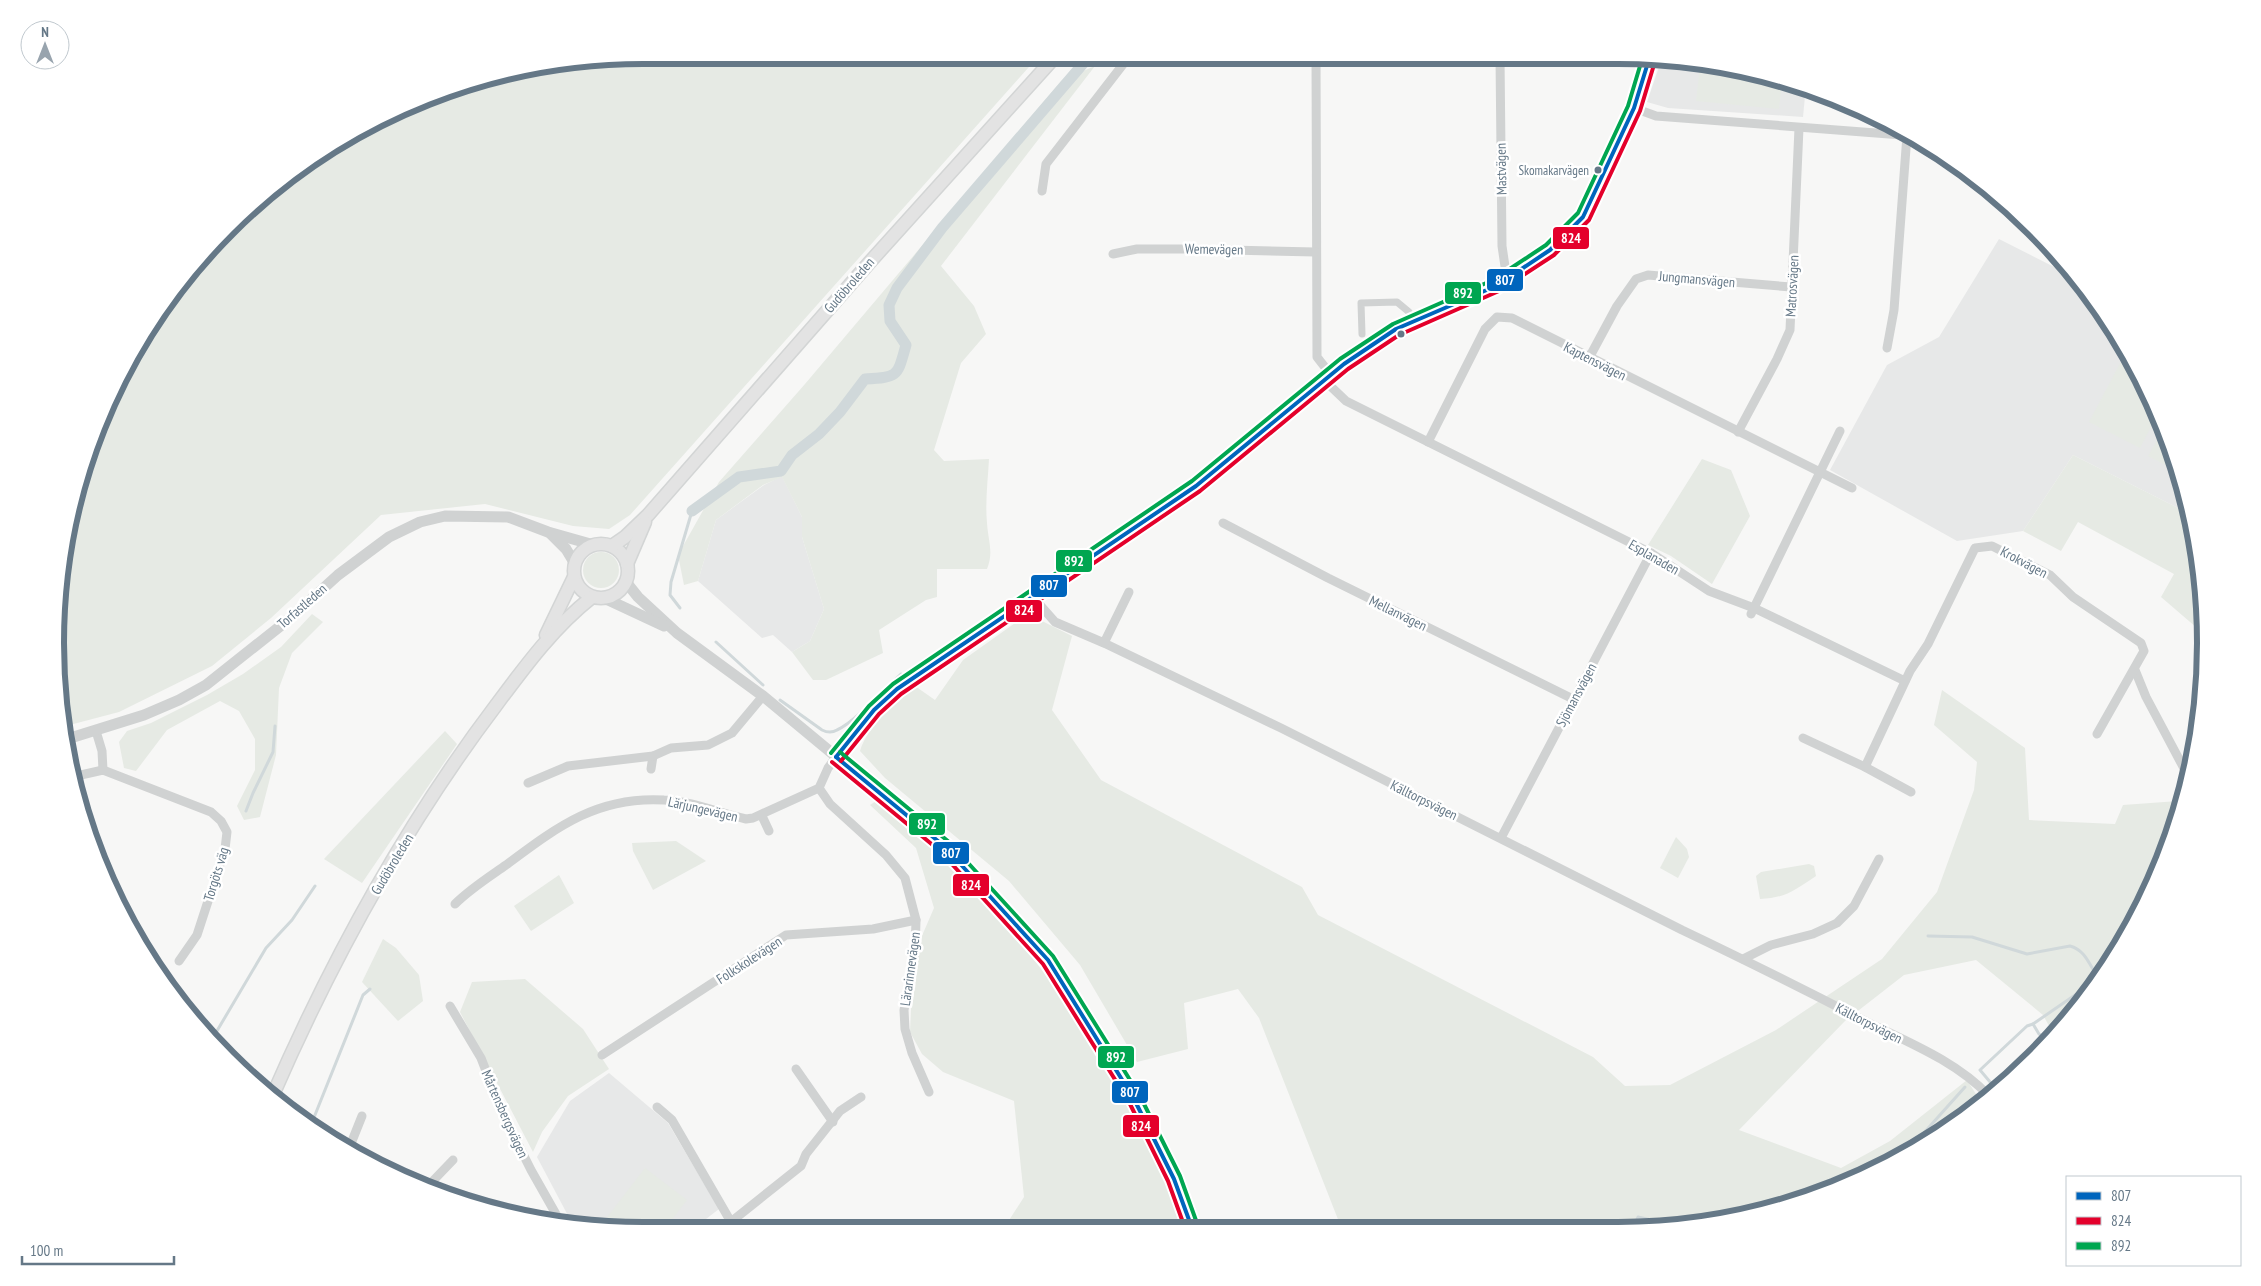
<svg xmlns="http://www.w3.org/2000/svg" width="2261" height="1286" viewBox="0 0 2261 1286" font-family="'PT Sans Narrow',sans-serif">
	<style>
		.built { fill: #e7e8e8 }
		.green { fill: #e6eae4 }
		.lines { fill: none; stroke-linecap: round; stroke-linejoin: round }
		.stream { stroke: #d0d8da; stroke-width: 3 }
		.canal { stroke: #d0d8da; stroke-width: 11 }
		.secondary-casing { stroke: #d3d5d5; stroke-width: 15 }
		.pedestrian { stroke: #d0d2d2; stroke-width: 7 }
		.minor { stroke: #d0d2d2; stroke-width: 9 }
		.tertiary { stroke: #d0d2d2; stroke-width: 11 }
		.secondary { stroke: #e3e3e3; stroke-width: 12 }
		.bus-1-casing { stroke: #fff; stroke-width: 8 }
		.bus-2-casing { stroke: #fff; stroke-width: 8 }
		.bus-3-casing { stroke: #fff; stroke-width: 8 }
		.bus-1 { stroke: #0065bd; stroke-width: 4 }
		.bus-2 { stroke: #e4002b; stroke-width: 4 }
		.bus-3 { stroke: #00a651; stroke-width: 4 }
		.bus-dot { fill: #657887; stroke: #fff; stroke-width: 2 }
		.labels { text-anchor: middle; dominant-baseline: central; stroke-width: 5; stroke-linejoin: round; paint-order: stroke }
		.bus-label { font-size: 13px; fill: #657887; stroke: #fff; text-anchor: end }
		.street-label { font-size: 14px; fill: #657887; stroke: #fff }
		.rim { fill: none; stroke: #657887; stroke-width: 6 }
		.line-badge { stroke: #fff; stroke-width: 2 }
		.badge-label { font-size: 14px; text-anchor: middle; font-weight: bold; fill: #fff }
	</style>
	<rect width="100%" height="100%" fill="#f7f7f6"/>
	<!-- built -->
	<g class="built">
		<path d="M1662,58l144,28 -3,31 -135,-9 -21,-6z"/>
		<path d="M1999,239l81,41 5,5 60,98 41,108 4,23 -117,-59 -50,76 -66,10 -127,-71 57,-105 52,-28z"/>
		<path d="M782,476l20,41v20l22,72 -14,32 -18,11 -19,-17 -11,3 -64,-57 18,-61 48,-35z"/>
		<path d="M609,1073l59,50 51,86 -26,20 -88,1 -32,-5 -36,-68 33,-56z"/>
	</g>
	<!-- green -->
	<g class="green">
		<path d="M1037,58l-407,457 -21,14 -36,-3 -88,-22 -104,11 -110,103 -59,48 -93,46 -57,15 -6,-46 4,-114 15,-76 41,-108 38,-67 73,-89 58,-51 98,-60 71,-30 112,-26z"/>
		<path d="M1700,65l82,16 -3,28 -83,-8z"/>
		<path d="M1095,66l-154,200 33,40 12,28 -25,29 -27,87 10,11 45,-2c-1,20 -4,43 -2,64 1,17 7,29 0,46h-50v28l-11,3 -47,30 4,23 -57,27h-13l-21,-28 18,-11 14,-32 -22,-72v-20l-20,-40 -19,8 -47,35 -18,61 -14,4 -6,-30 41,-73 86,-98 257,-304z"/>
		<path d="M2126,352l19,31 12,32 -17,33 -51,-26z"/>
		<path d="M2163,429l16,43 -31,-16z"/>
		<path d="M2073,455l117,59 15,91 -1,29 -43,-37 13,-23 -96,-52 -17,29 -38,-20z"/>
		<path d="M1702,459l29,11 19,46 -38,68 -41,-28 -23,-11z"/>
		<circle cx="601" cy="570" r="18"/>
		<path d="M312,614l11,8 -31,31 -13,35 -3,67 -16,62 -16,3 -7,-14 18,-36v-31l-16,-28 -19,-10 -53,29 -31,41 -12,-3 -5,-26 8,-11 24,-8 56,-28 36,-21 38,-27z"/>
		<path d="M1028,614l44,22 -20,74 49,70 201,107 16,28 275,142 32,29 45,-1 106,-55 106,-71 55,-67 37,-102 3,-28 -43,-37 8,-35 83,58 4,72 86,4 8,-19 55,-4 3,5 -6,26 -48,105 -74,96 -10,-18 -67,-55 -72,15 -59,46 -106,109 102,38 49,-27 77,-61 14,22 -37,30 -137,68 -113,26 -353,1 -82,-209 -21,-29 -54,14 4,46 -51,13 -57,-97 -71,-84 -124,-103 -25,-27c9,-28 34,-47 55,-65l20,14 28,-40z"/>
		<path d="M445,731l12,13 -95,139 -38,-24z"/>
		<path d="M876,801l60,48 56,56 59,77 69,108 48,93 17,45h-47l-1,-3 -19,3h-114l20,-31 -10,-96 -71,-29 -21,-18 -12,-22 1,-23 10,-71 13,-30 -18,-60 -46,-43z"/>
		<path d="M1676,837l11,12 2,8 -11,21 -18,-10z"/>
		<path d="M676,841l30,20 -53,29 -20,-39 -1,-8z"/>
		<path d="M1809,864l5,2 2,10c-21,14 -30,22 -56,23l-4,-23 5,-4z"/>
		<path d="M559,875l15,28 -43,28 -17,-25z"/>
		<path d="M383,939l13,9 23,27 4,26 -25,20 -36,-39z"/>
		<path d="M525,979l58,50 26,40 -41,27 -26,36 -9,20 -73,-140 12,-30z"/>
		<path d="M645,1168l42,32 -23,30 -66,-1z"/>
	</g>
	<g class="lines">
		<!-- stream -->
		<g class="stream">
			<path d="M680,608l-10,-13 1,-13 21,-71"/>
			<path d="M716,642l47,43"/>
			<path d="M780,700l42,30c6,3 10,3 15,0 17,-7 50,-43 64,-56"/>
			<path d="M246,811l7,-18 20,-41 2,-26"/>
			<path d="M1928,936l44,1 55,17 43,-8c15,4 19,18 27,30"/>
			<path d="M2033,1024l58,-40"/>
			<path d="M211,1041l55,-93 26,-28 23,-34"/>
			<path d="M1996,1089l-16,-19 47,-44 6,-2 6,10 9,6"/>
			<path d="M311,1125l52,-130 7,-6"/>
			<path d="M1892,1158l21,-13 52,-58"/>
			<path d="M1634,1226l4,-9 40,9"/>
		</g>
		<!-- canal -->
		<path class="canal" d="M692,511l47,-34 42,-6 11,-16 27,-21 21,-22 25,-33c34,-2 32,-2 41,-34l-16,-24 -1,-16 8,-17 45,-60 146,-170"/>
		<defs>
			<g id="secondary">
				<circle cx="601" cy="571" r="27"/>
				<path d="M612,546l13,-9 23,-22 221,-252 185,-205"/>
				<path d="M627,564l18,-42"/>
				<path d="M546,635l28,-58"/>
				<path d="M272,1097c60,-138 134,-273 225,-393 29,-39 57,-77 95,-107"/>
			</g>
		</defs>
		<!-- secondary casing -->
		<use href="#secondary" class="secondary-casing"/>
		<!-- pedestrian -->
		<path class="pedestrian" d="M1362,334l-1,-31 36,-1 12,10"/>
		<!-- minor -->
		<g class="minor">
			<path d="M1316,57l1,300 14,18"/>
			<path d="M1500,57l2,189 5,34"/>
			<path d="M1634,108l22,8 259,20"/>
			<path d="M1042,191l4,-27 82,-106"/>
			<path d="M1113,254l24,-5h50l128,3"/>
			<path d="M1887,348l7,-38 13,-175"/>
			<path d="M1589,358l28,-52 19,-27 12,-4 143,12"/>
			<path d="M1324,380l22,21 305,152 58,38 45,17 151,73"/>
			<path d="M1738,432l39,-73 13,-29 9,-202"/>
			<path d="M1428,442l57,-113 12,-12 15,1 340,170"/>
			<path d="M1223,523l105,55 245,121"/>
			<path d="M1032,596l23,26 49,21 177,85 401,202c63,30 125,61 187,93 41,20 88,39 120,73"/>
			<path d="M1751,614l89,-183"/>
			<path d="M1104,643l25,-51"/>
			<path d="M2135,670l11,27 42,79"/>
			<path d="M96,731l6,20 1,19"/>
			<path d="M1803,738l62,29 46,25"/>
			<path d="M1865,767l45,-96 18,-27 47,-96 17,-2 58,29 23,22 68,46 3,8 -47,83"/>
			<path d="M651,769l2,-13"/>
			<path d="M72,777l31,-7 108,42 10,9 6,11 -2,17 -28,86 -18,26"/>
			<path d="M528,783l40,-17 85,-10 18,-8 37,-3 24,-12 31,-37"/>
			<path d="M819,788l11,16 56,51 19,23 11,42 -1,33 -11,57 1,19 7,24 17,39"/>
			<path d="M762,816l7,15"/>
			<path d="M1501,838l150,-285"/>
			<path d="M455,904c15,-15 34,-27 51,-39 51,-38 91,-69 158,-65 28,1 55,13 82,19l7,-1 66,-30 9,-20 8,-11"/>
			<path d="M1743,959l28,-14 42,-11 24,-11 17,-17 25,-47"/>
			<path d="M450,1006l31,52 21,54 29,58 30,53"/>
			<path d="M602,1055l184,-120 87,-6 43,-9"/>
			<path d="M796,1069l37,53"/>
			<path d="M657,1107l15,13 59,102"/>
			<path d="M348,1151l14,-35"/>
			<path d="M429,1185l24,-25"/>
			<path d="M722,1229l79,-63 5,-12 34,-43 21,-14"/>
		</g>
		<!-- tertiary -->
		<g class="tertiary">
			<path d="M550,533l16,16 9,15"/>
			<path d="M626,582l12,15 39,36 86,63 181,150 104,114 86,139 40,80 18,49"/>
			<path d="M604,598l60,28"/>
			<path d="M64,740l80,-25 35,-15 27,-15 87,-69 45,-41 51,-38 31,-15 25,-6 63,1 40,15 46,13"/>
			<path d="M836,757l38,-47 23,-21 299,-203 148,-122 52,-35 100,-43 54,-36 33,-33 51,-109 16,-52"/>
		</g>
		<!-- secondary -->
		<use href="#secondary" class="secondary"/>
		<defs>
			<g id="bus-1">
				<path d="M836,757l38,-47 23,-21 299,-203 148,-122 52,-35 100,-43 54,-36 33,-33 51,-109 16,-52"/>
				<path d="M836,757l108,89 104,114 86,139 40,80 18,49"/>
			</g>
			<g id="bus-2">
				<path d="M841,761l38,-47 22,-20 299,-203 148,-122 51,-34 100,-44 55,-36 35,-35 51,-109 16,-53"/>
				<path d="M832,762l108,89 103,113 86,138 39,79 17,47"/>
			</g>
			<g id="bus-3">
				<path d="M840,752l109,90 104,114 87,140 40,80 18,50"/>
				<path d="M831,753l38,-47 24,-22 299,-203 148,-122 53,-35 100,-44 53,-35 32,-32 50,-107 15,-50"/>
			</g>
		</defs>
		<!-- bus-1 casing -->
		<use href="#bus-1" class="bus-1-casing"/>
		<!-- bus-2 casing -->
		<use href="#bus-2" class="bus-2-casing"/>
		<!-- bus-3 casing -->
		<use href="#bus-3" class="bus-3-casing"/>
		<!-- bus-1 -->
		<use href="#bus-1" class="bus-1"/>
		<!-- bus-2 -->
		<use href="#bus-2" class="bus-2"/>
		<!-- bus-3 -->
		<use href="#bus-3" class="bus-3"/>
	</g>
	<!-- markers -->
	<g class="bus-dot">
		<circle cx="1598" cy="170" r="4.5"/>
		<circle cx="1401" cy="334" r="4.5"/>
	</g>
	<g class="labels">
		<!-- bus labels -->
		<g class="bus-label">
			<text x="1589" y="170">Skomakarvägen</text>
		</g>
		<!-- street labels -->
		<g class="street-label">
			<text transform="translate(1501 169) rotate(-91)">Mastvägen</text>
			<text transform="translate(1214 249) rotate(1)">Wemevägen</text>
			<text transform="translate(1697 279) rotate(5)">Jungmansvägen</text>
			<text transform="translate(849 285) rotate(-49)">Gudöbroleden</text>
			<text transform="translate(1792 286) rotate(-87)">Matrosvägen</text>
			<text transform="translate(1595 361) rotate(27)">Kaptensvägen</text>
			<text transform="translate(1654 557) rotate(30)">Esplanaden</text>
			<text transform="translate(2024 562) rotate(28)">Krokvägen</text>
			<text transform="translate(302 606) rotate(-41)">Torfastleden</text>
			<text transform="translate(1398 613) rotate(26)">Mellanvägen</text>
			<text transform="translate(1576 695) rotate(-62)">Sjömansvägen</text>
			<text transform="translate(1424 800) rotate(26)">Källtorpsvägen</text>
			<text transform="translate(703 809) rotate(13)">Lärjungevägen</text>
			<text transform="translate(392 864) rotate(-59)">Gudöbroleden</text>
			<text transform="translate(216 874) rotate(-73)">Torgöts väg</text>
			<text transform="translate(749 960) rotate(-33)">Folkskolevägen</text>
			<text transform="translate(910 969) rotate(-82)">Lärarinnevägen</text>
			<text transform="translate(1869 1023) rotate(27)">Källtorpsvägen</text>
			<text transform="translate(505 1114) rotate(66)">Mårtensbergsvägen</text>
		</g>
	</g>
	<!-- crop -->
	<path d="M0 0H2261V1286H0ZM643 64H1618A579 579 0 0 1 2197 643V643A579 579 0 0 1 1618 1222H643A579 579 0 0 1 64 643V643A579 579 0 0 1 643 64Z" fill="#fff" fill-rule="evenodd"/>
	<path class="rim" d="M643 64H1618A579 579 0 0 1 2197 643V643A579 579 0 0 1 1618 1222H643A579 579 0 0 1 64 643V643A579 579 0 0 1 643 64Z"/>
	<g class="line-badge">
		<rect x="1552" y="226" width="38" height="24" rx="5" fill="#e4002b"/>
		<rect x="1486" y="268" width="38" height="24" rx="5" fill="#0065bd"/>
		<rect x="1444" y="281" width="38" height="24" rx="5" fill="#00a651"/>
		<rect x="1055" y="549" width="38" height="24" rx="5" fill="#00a651"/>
		<rect x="1030" y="574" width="38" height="24" rx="5" fill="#0065bd"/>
		<rect x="1005" y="599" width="38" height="24" rx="5" fill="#e4002b"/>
		<rect x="908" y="812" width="38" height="24" rx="5" fill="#00a651"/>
		<rect x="932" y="841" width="38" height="24" rx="5" fill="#0065bd"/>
		<rect x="952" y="873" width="38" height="24" rx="5" fill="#e4002b"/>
		<rect x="1097" y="1045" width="38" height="24" rx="5" fill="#00a651"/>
		<rect x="1111" y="1080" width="38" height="24" rx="5" fill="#0065bd"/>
		<rect x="1122" y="1114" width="38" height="24" rx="5" fill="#e4002b"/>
	</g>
	<g class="badge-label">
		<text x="1571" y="243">824</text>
		<text x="1505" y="285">807</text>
		<text x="1463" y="298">892</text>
		<text x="1074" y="566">892</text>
		<text x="1049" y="590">807</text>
		<text x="1024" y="615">824</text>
		<text x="927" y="829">892</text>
		<text x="951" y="858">807</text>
		<text x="971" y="890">824</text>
		<text x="1116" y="1062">892</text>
		<text x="1130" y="1097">807</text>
		<text x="1141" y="1131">824</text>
	</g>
	<!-- legend -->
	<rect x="2066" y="1176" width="175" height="90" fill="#ffffff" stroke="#c1c9cf"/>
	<rect x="2076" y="1192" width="25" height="8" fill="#0065bd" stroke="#c1c9cf"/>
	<text x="2111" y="1201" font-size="15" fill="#657887">807</text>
	<rect x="2076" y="1217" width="25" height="8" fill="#e4002b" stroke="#c1c9cf"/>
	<text x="2111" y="1226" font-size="15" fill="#657887">824</text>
	<rect x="2076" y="1242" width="25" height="8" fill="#00a651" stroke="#c1c9cf"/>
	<text x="2111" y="1251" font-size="15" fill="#657887">892</text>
	<!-- north arrow -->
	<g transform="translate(45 45)"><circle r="24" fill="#ffffff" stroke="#c1c9cf"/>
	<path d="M0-4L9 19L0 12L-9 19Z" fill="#98a4ae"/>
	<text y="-8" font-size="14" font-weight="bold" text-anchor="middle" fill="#657887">N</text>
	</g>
	<!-- scale -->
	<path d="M22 1256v8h152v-8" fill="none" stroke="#657887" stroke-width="2.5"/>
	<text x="30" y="1256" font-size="15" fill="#657887" stroke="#ffffff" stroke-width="4" paint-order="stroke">100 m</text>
</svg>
